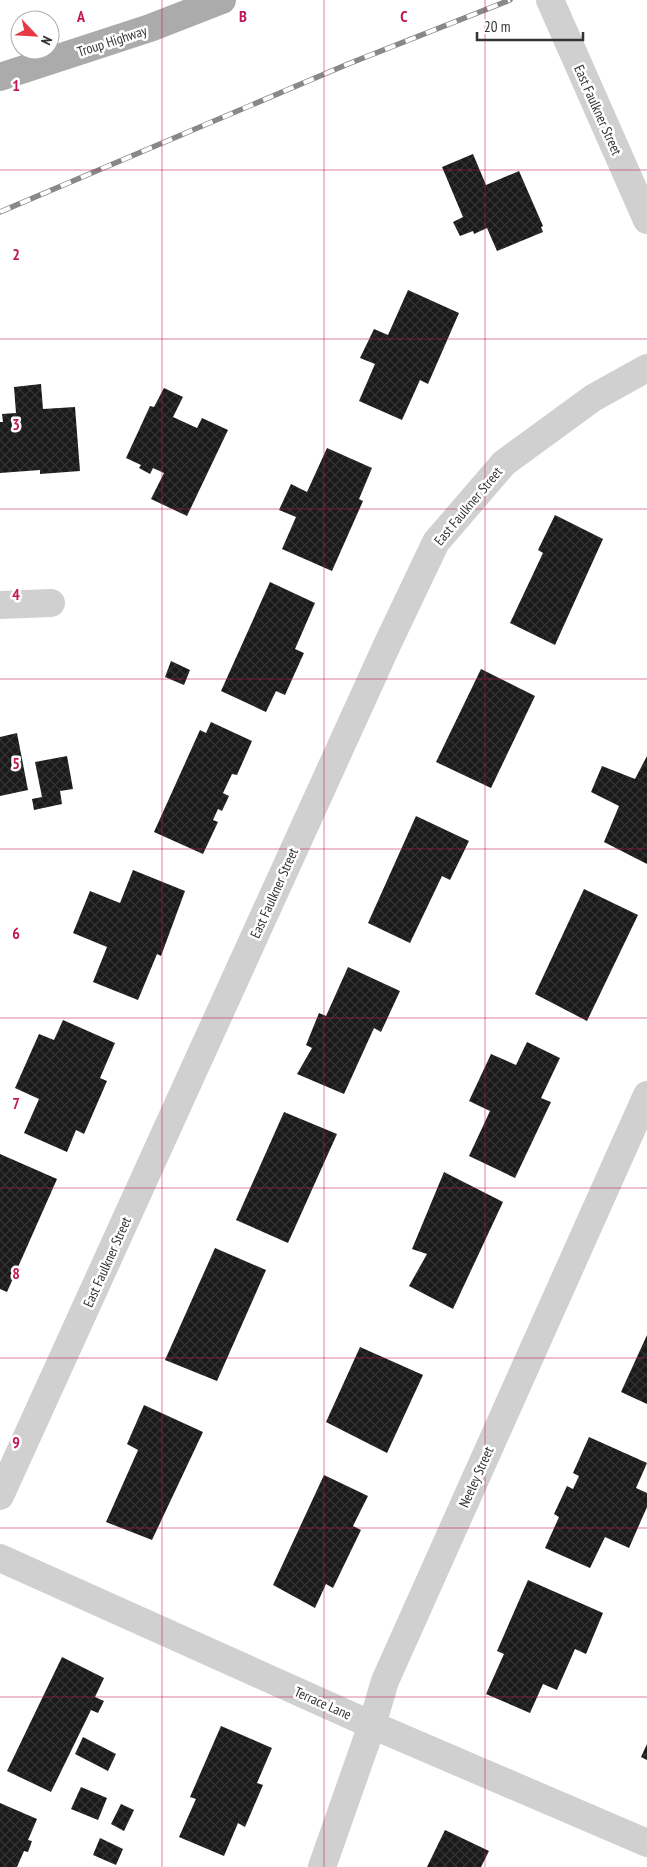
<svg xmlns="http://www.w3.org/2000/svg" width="647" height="1867" viewBox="0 0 647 1867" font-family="'PT Sans Narrow',sans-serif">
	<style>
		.building { fill: url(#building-cross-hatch) }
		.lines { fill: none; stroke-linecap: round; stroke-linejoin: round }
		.street { stroke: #d0d0d0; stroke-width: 28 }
		.primary { stroke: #ababab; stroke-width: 28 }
		.rail-casing { stroke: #888; stroke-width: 5.5 }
		.rail { stroke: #fff; stroke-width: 4; stroke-dasharray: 11; stroke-linecap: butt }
		.grid { fill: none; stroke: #c2185b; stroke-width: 1; stroke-opacity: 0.55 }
		.labels { text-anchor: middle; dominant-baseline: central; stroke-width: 5; stroke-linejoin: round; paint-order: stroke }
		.street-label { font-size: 14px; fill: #333; stroke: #fff }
		.grid-label { font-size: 16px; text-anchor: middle; font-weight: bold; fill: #c2185b; stroke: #fff; stroke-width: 5; stroke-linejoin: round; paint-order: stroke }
	</style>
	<defs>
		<pattern id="building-cross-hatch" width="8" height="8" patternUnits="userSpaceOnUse" patternTransform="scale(1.25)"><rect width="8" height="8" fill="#1a1a1a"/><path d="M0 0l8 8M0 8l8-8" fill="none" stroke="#333"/></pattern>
	</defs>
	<rect width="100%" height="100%" fill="#fff"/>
	<!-- building -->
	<g class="building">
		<path d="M473,154l13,31 33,-14 24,55 -2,1 2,5 -46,19 -10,-23 -13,6 -1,-3 -13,5 -7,-14 10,-5 -21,-50z"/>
		<path d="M408,290l51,23 -31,71 -8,-4 -18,40 -43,-19 16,-37 -15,-6 14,-29 14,6z"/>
		<path d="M41,384l2,25 32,-2 5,64 -40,3v-4l-40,3v-51h3l-1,-8 14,-1 -2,-26z"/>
		<path d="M164,388l19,9 -10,20 24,11 5,-10 26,12 -41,86 -36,-17 13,-26 -11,-5 -3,6 -11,-6 2,-3 -15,-7 24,-52 4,1z"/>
		<path d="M327,448l45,20 -13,31 4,2 -31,70 -50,-22 14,-32 -17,-7 12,-26 16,8z"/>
		<path d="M555,515l48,24 -48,106 -45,-22 33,-70 -5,-3z"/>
		<path d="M270,582l45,21 -20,46 9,4 -19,42 -9,-4 -10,21 -45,-21z"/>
		<path d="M171,661l19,9 -6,15 -19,-8z"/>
		<path d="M481,669l54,27 -44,92 -55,-26z"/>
		<path d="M211,722l41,19 -15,34 -5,-1 -9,19 6,3 -7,15 -4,-2 -5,11 5,2 -15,32 -49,-22 46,-102 6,3z"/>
		<path d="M17,733l11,57 -28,6v-59z"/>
		<path d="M67,756l6,33 -13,2 2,13 -28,6 -2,-11 10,-2 -7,-35z"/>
		<path d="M647,756v108l-43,-22 15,-36 -28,-14 11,-26 33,13z"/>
		<path d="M416,816l53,25 -19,39 -8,-4 -32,67 -42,-20z"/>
		<path d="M133,870l52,21 -24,65 -4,-2 -19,46 -45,-18 14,-35 -34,-14 17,-42 30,12z"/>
		<path d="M584,889l54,26 -51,106 -52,-27z"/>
		<path d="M348,967l52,24 -19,41 -7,-4 -30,66 -47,-20 15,-26 -6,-3 13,-32 7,3z"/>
		<path d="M63,1020l52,23 -15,35 7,3 -23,53 -8,-4 -9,22 -43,-19 15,-34 -24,-11 24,-54 15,6z"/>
		<path d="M527,1042l33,16 -19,40 10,4 -36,76 -46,-22 21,-45 -21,-10 22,-47 25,11z"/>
		<path d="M284,1112l53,22 -49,109 -52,-23z"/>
		<path d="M0,1154l57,25 -50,113 -7,-3z"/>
		<path d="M444,1172l59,30 -50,107 -44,-23 18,-32 -15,-5z"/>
		<path d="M215,1248l51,22 -49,111 -52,-21z"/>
		<path d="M647,1335v69l-26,-12z"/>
		<path d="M360,1347l63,28 -36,78 -61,-31z"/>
		<path d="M144,1405l59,27 -51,108 -46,-18 32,-72 -11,-6z"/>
		<path d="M589,1437l58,26 -11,25 11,5v14l-18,41 -24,-11 -15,31 -45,-20 14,-31 -5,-3 13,-28 6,3 6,-13 -6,-3z"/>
		<path d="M324,1475l44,21 -15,30 8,4 -28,58 -7,-4 -11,24 -42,-23z"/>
		<path d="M528,1580l75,33 -17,41 -11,-5 -18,41 -14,-6 -13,29 -44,-19 18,-40 -7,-3z"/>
		<path d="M62,1657l42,21 -9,19 9,4 -6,12 -7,-3 -40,82 -44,-21z"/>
		<path d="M221,1726l51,22 -15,35 6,2 -18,42 -7,-4 -14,33 -45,-19 17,-38 -6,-2z"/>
		<path d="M83,1737l33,17 -8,17 -33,-17z"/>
		<path d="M647,1744v16l-6,-3z"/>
		<path d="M81,1787l26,11 -9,22 -27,-11z"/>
		<path d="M0,1803l37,16 -9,21 4,1 -4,11 -4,-1 -7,16h-17z"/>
		<path d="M121,1804l13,6 -10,21 -13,-7z"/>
		<path d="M445,1830l44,21 -8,16h-54z"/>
		<path d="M100,1838l23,11 -7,16 -23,-10z"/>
	</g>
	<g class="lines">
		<!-- street -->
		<g class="street">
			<path d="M550,0l97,220"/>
			<path d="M0,605l51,-2"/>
			<path d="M0,1496l387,-851 49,-103 68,-79 89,-65 54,-30"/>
			<path d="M0,1558l372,167 275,118"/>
			<path d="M322,1867l50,-142 13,-44 262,-586"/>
		</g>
		<!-- primary -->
		<path class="primary" d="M0,77l150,-49 72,-28"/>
		<defs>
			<path id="rail" d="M0,212l348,-148 162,-64"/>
		</defs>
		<!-- rail casing -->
		<use href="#rail" class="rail-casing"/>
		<!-- rail -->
		<use href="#rail" class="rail"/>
	</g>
	<!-- grid -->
	<path class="grid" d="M162,0v1867M324,0v1867M485,0v1867M0,170h647M0,339h647M0,509h647M0,679h647M0,849h647M0,1018h647M0,1188h647M0,1358h647M0,1528h647M0,1697h647"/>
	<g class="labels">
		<!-- street labels -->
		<g class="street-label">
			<text transform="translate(112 41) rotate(-18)">Troup Highway</text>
			<text transform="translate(598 110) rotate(66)">East Faulkner Street</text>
			<text transform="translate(468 506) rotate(-50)">East Faulkner Street</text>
			<text transform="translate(274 893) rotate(-66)">East Faulkner Street</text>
			<text transform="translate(107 1262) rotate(-66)">East Faulkner Street</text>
			<text transform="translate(476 1477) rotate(-66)">Neeley Street</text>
			<text transform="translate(323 1703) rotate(24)">Terrace Lane</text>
		</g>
	</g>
	<g class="grid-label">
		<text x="81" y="22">A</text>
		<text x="243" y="22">B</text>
		<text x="404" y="22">C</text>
		<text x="16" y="91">1</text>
		<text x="16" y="260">2</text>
		<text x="16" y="430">3</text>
		<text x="16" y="600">4</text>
		<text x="16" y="769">5</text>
		<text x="16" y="939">6</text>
		<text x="16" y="1109">7</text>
		<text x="16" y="1279">8</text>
		<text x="16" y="1448">9</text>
	</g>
	<!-- north arrow -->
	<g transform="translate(35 35) rotate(115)"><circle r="24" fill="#ffffff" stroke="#adadad"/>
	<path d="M0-4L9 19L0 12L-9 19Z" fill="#e63946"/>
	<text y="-8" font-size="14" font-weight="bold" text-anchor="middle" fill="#333333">N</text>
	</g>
	<!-- scale -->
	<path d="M477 32v8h106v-8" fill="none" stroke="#333333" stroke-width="2.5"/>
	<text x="484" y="32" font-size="15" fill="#333333" stroke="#ffffff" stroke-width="4" paint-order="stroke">20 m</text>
</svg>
